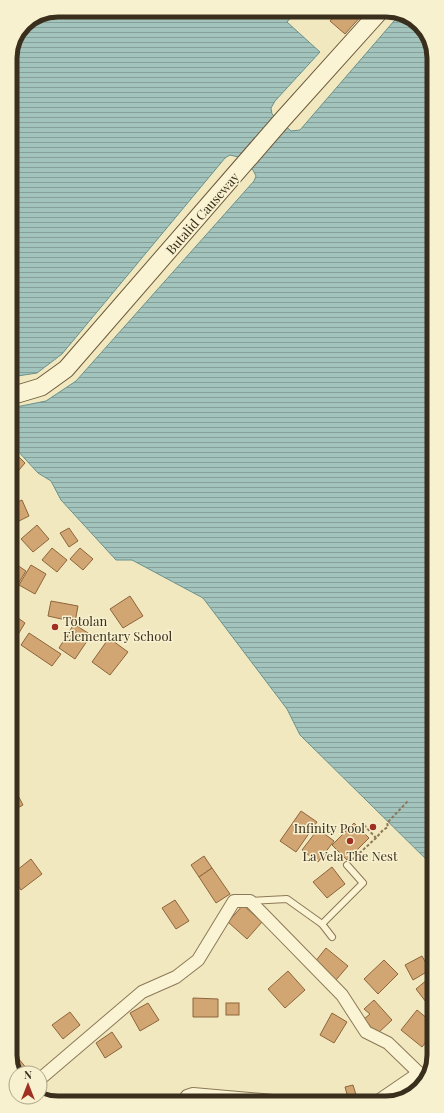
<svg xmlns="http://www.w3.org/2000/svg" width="444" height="1113" viewBox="0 0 444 1113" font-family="'Playfair Display',serif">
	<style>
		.water { fill: url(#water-rules); stroke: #6a928c }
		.building { fill: #d2a673; stroke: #8d653b }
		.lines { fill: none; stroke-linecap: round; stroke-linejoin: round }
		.service-casing { stroke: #8c7957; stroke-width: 8 }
		.minor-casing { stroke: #8c7957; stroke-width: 14 }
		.secondary-casing { stroke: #6d5a3a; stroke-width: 19 }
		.path { stroke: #8c7957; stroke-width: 2; stroke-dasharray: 3 2; stroke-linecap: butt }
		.service { stroke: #fbf4d4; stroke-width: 6 }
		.minor { stroke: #fbf4d4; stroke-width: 12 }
		.secondary { stroke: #fbf4d4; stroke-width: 17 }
		.poi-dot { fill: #9f3022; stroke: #f8f1d0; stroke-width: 1.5 }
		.labels { text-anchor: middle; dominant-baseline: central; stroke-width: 3; stroke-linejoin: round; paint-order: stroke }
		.street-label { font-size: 13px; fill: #3a2e1c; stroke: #f8f1d0 }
		.poi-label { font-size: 13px; fill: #3a2e1c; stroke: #f8f1d0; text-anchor: start }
		.rim { fill: none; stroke: #3a2e1c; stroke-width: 5 }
	</style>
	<defs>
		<pattern id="water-rules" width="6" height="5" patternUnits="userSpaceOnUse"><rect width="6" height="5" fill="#a3c3bd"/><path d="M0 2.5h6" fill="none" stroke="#869f99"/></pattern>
	</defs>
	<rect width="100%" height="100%" fill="#f1e8c0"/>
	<!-- water -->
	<path class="water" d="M58,10h239l-10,12 33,30 -45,49 -4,7 1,6 19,17 9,-1 100,-116 15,6 17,23 2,824 -134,-132 -13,-26 -84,-111 -71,-38h-16l-55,-60 -10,-19 -13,-8 -23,-25 -4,-3v-37l35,-7 30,-20 178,-200 2,-5 -3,-6 -15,-13 -8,-2 -5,3 -163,196 -25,19 -26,4 -1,-322 14,-31z"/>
	<!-- building -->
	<g class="building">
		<path d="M339,10h17l6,5 -17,19 -15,-13z"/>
		<path d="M17,455l8,8 -12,14 -2,-2v-13z"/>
		<path d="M22,500l7,16 -16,8 -2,-4v-15z"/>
		<path d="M37,525l12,14 -16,13 -12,-13z"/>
		<path d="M69,528l9,13 -9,6 -9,-14z"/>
		<path d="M52,548l15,12 -10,12 -15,-12z"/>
		<path d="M80,548l13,11 -10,11 -13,-11z"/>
		<path d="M14,563l12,8 -8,13 -7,-4v-13z"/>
		<path d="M31,565l15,9 -11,20 -16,-9z"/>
		<path d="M130,596l13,20 -20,12 -13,-19z"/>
		<path d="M51,601l27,5 -3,16 -27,-6z"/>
		<path d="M11,613l14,10 -11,18 -3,-2z"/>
		<path d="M74,624l17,11 -16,24 -16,-11z"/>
		<path d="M29,633l32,21 -9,12 -31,-21z"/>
		<path d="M109,638l19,14 -18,23 -18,-13z"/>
		<path d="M12,786h1l10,19 -11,6z"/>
		<path d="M301,811l16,11 -21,30 -16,-11z"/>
		<path d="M354,823l15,15 -22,22 -15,-15z"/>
		<path d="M318,829l16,12 -16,21 -16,-12z"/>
		<path d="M204,856l8,12 -13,9 -8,-12z"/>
		<path d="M31,859l11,15 -21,16 -9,-12v-4z"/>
		<path d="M332,867l13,17 -18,14 -14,-16z"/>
		<path d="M212,868l18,26 -14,9 -17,-26z"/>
		<path d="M175,900l14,21 -13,8 -14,-21z"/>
		<path d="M243,905l19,17 -15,17 -19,-17z"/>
		<path d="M434,932v13l-6,-9z"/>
		<path d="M326,948l22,18 -12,14 -22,-17z"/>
		<path d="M422,956l8,14 -17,10 -8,-15z"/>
		<path d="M384,960l14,14 -20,20 -14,-15z"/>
		<path d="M288,971l17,19 -20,18 -17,-19z"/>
		<path d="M434,974v21l-8,7 -10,-13z"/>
		<path d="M193,998l25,1v18h-25z"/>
		<path d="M374,1000l18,20 -15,14 -13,-15 6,-5 -6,-5z"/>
		<path d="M148,1003l11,17 -19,11 -10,-18z"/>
		<rect x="226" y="1003" width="13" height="12"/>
		<path d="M417,1010l17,14v8l-12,15 -21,-17z"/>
		<path d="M70,1012l10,13 -17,14 -11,-14z"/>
		<path d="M332,1013l15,9 -13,21 -14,-8z"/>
		<path d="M112,1032l10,15 -17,11 -9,-15z"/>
		<path d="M18,1058l10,12 -4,3h-8v2l-4,-5v-8z"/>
		<path d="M353,1085l4,13h-9l-3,-11z"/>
	</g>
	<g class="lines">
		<defs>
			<g id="service">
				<path d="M250,901l37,-2 35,25 10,13"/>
				<path d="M322,924l41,-41 -16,-18"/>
			</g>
			<g id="minor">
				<path d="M40,1079l102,-87 34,-15 22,-17 36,-59h16l92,94 24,37 22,11 31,30 8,4"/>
				<path d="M378,1101l41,-28"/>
				<path d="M183,1102l4,-6 6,-2 80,7"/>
			</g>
			<path id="secondary" d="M11,396l30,-9 25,-18 217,-250 98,-109"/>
		</defs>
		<!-- service casing -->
		<use href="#service" class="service-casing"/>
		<!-- minor casing -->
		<use href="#minor" class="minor-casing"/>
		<!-- secondary casing -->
		<use href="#secondary" class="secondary-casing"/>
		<!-- path -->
		<g class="path">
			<path d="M364,825l12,13 7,-8 5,-3 -1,-4 21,-22"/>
			<path d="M334,853l8,8"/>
			<path d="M352,860l24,-22"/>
		</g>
		<!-- service -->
		<use href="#service" class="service"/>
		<!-- minor -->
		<use href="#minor" class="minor"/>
		<!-- secondary -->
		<use href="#secondary" class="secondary"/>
	</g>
	<!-- markers -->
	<g class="poi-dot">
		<circle cx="55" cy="627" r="4"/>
		<circle cx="373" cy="827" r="4"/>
		<circle cx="350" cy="841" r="4"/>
	</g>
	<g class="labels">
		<!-- street labels -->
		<g class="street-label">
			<text transform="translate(202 213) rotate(-49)">Butalid Causeway</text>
		</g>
		<!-- poi labels -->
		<g class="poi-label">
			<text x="63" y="620">Totolan<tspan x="63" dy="15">Elementary School</tspan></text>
			<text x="365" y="827" text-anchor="end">Infinity Pool</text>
			<text x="350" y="855" text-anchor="middle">La Vela The Nest</text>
		</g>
	</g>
	<!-- crop -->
	<path d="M0 0H444V1113H0ZM58 17H386A41 41 0 0 1 427 58V1055A41 41 0 0 1 386 1096H58A41 41 0 0 1 17 1055V58A41 41 0 0 1 58 17Z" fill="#f8f1d0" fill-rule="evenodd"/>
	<path class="rim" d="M58 17H386A41 41 0 0 1 427 58V1055A41 41 0 0 1 386 1096H58A41 41 0 0 1 17 1055V58A41 41 0 0 1 58 17Z"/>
	<!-- north arrow -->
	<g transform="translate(28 1085)"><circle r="19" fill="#f8f1d0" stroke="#aca388"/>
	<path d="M0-3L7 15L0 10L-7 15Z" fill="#9f3022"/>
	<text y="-6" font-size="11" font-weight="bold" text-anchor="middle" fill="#3a2e1c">N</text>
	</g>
</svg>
